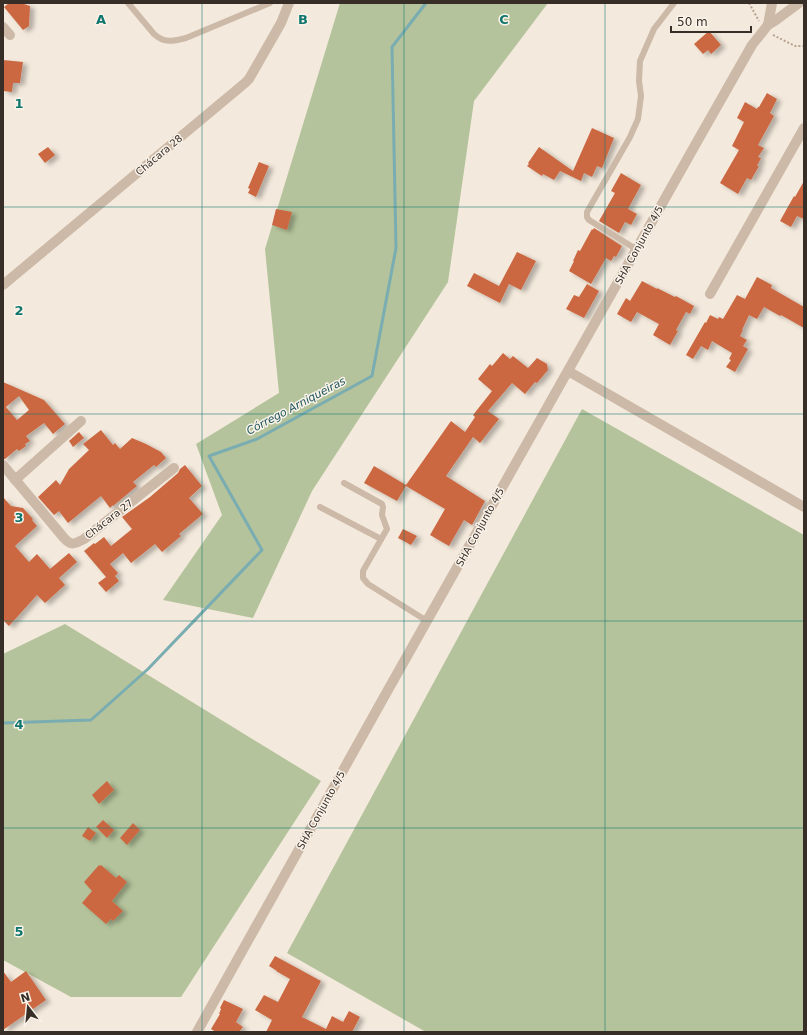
<svg xmlns="http://www.w3.org/2000/svg" width="807" height="1035" viewBox="0 0 807 1035" font-family="'DejaVu Sans',sans-serif">
	<style>
		.green { fill: #b4c39b }
		.lines { fill: none; stroke-linecap: round; stroke-linejoin: round }
		.stream { stroke: #7aadb1; stroke-width: 3 }
		.building { fill: #cb6842; fill-rule: evenodd; filter: url(#shadow) }
		.path { stroke: #b8a391; stroke-width: 2; stroke-dasharray: 2 2; stroke-linecap: butt }
		.service { stroke: #ccb9a7; stroke-width: 6 }
		.minor { stroke: #ccb9a7; stroke-width: 10 }
		.tertiary { stroke: #ccb9a7; stroke-width: 10 }
		.grid { fill: none; stroke: #0f766e; stroke-width: 1; stroke-opacity: 0.55 }
		.labels { text-anchor: middle; dominant-baseline: central; stroke-width: 3; stroke-linejoin: round; paint-order: stroke }
		.street-label { font-size: 10px; fill: #382e28; stroke: #faf3e9 }
		.water-label { font-size: 11px; font-style: italic; fill: #1c555c; stroke: #faf3e9 }
		.grid-label { font-size: 13px; text-anchor: middle; font-weight: bold; fill: #0f766e; stroke: #faf3e9; stroke-width: 3; stroke-linejoin: round; paint-order: stroke }
	</style>
	<defs>
		<filter id="shadow"><feDropShadow dx="4.5" dy="2.5" stdDeviation="2" flood-color="#0004"/></filter>
	</defs>
	<rect width="100%" height="100%" fill="#f3e9dc"/>
	<!-- green -->
	<g class="green">
		<path d="M340,3h208l-74,98 -26,181 -136,209 -59,127 -90,-18 59,-85 -26,-71 83,-51 -14,-144z"/>
		<path d="M582,409l222,126v497h-378l-139,-79z"/>
		<path d="M65,624l256,157 -140,216h-110l-68,-37v-306z"/>
	</g>
	<g class="lines">
		<!-- stream -->
		<path class="stream" d="M3,723l88,-3 57,-51 114,-119 -53,-94 48,-17 115,-63 24,-128 -4,-201 34,-44"/>
	</g>
	<!-- building -->
	<g class="building">
		<path d="M9,3h12l9,3 -1,20 -6,4 -19,-23z"/>
		<path d="M709,31l12,14 -10,9 -3,-4 -5,4 -9,-10z"/>
		<path d="M3,60l20,2 -3,21h-7l-1,9 -9,-1z"/>
		<path d="M767,93l10,6 -7,14 4,3 -16,29 6,3 -6,9 3,1 -4,8h2l-8,14 -4,-2 -9,16 -18,-11 19,-33 -7,-4 12,-24 -7,-4 8,-16 12,7 1,-2h1z"/>
		<path d="M592,128l22,10 -12,30 -5,-2 -5,11 -8,-4 -3,8 -21,-10 -6,9 -11,-6 -1,2 -15,-10 2,-2 -1,-1 11,-16 34,24z"/>
		<path d="M48,147l7,8 -10,8 -7,-9z"/>
		<path d="M259,162l10,4 -13,31 -8,-4 2,-4 -2,-1z"/>
		<path d="M621,173l20,12 -13,24 9,5 -6,11 -6,-3 -6,11 -20,-12 16,-28 -4,-2z"/>
		<path d="M804,181v38l-7,-3 -6,11 -11,-6 14,-25 1,1z"/>
		<path d="M276,209l16,3 -5,18 -15,-5z"/>
		<path d="M594,228l28,18 -6,11 -2,-1 -3,5 -5,-3 -15,26 -22,-13 5,-10h-1l5,-11 2,1 12,-22 1,1z"/>
		<path d="M517,252l19,9 -15,29 -12,-6 -9,19 -33,-17 7,-13 25,13z"/>
		<path d="M757,277l15,8 -1,3 33,19v21l-23,-13 -1,1 -16,-9 -7,12 -8,-4 -7,15h1l-3,6 7,4 -4,6 5,3 -13,23 -9,-5 5,-7 -2,-1 3,-6 -20,-12 -4,9 -7,-4 -8,13 -7,-4 19,-33 1,1 4,-8 8,4 1,-2 4,2 14,-24 8,4z"/>
		<path d="M642,281l15,8v-1l18,9 1,-1 18,10 -4,8 -4,-2 -10,18 2,1 -8,14 -17,-10 6,-11 -22,-12 -6,10 -14,-8 9,-16 4,3z"/>
		<path d="M587,284l12,7 -15,27 -18,-9 8,-14 5,2z"/>
		<path d="M503,353l7,6 3,-3 15,12 9,-10 10,6 1,6 -11,13 -2,-1 -10,12 -13,-11 -24,28 11,8 -19,24 -7,-6 -27,39 39,25 -13,24 -8,-5 -15,26 -19,-11 15,-26 -39,-23 -9,15 -33,-18 10,-17 32,19 45,-64 14,11 10,-15 -2,-2 19,-24 -14,-12 12,-15 2,2z"/>
		<path d="M3,382l41,18 21,24 -12,10 -9,-11 -18,13 4,5 -5,3 1,2 -7,5 -2,-2 -12,10h-2zM19,396l10,14 -12,10 -11,-13z"/>
		<path d="M101,430l12,15 2,-2 5,6 12,-11 14,6 15,8 5,6 -10,9 -2,-2 -21,17 4,4 -24,20v-1l-3,3 -9,-12 -33,27 -9,-12 -5,4 -16,-18 18,-17 4,5 9,-16 20,-19 -6,-6z"/>
		<path d="M79,432l5,6 -11,9 -4,-6z"/>
		<path d="M185,465l17,21 -13,12 14,16 -24,20 2,2 -19,16 -7,-8 -24,19 -8,-10 -13,11 8,9 -3,3 4,5 -13,11 -8,-9 8,-6 -22,-26 10,-8 1,1 9,-7 7,9 21,-17 -10,-12 28,-20 28,-24 2,-4z"/>
		<path d="M3,497l8,9 12,2 10,11 -1,1 5,6 -22,20 14,16 8,-8 13,15 19,-16 8,9 -18,16 6,7 -20,18 -8,-8 -28,31 -6,-6z"/>
		<path d="M403,529l14,7 -6,9 -13,-7z"/>
		<path d="M107,781l7,9 -15,14 -7,-9z"/>
		<path d="M103,820l11,10 -7,8 -11,-11z"/>
		<path d="M133,823l7,7 -13,15 -7,-7z"/>
		<path d="M88,827l8,6 -6,8 -8,-5z"/>
		<path d="M99,865l1,1 1,-1 15,13 3,-3 8,7 -15,19 11,10 -10,10 -2,-2 -5,5 -24,-21 10,-12 -8,-9z"/>
		<path d="M275,956l46,25 -19,36 24,12 6,-13 11,6 6,-11 11,6 -8,15h-86l6,-12 -17,-10 9,-15 14,7 12,-23 -14,-8h1l-8,-5z"/>
		<path d="M3,971l8,11 15,-11 20,29 -43,30z"/>
		<path d="M224,1000l19,9 -7,13 7,5 -4,5h-23l-5,-3 9,-15h-1l2,-5 -1,-1z"/>
	</g>
	<g class="lines">
		<!-- path -->
		<g class="path">
			<path d="M749,3l10,18"/>
			<path d="M773,35l22,11h9"/>
			<path d="M804,267v-1"/>
		</g>
		<!-- service -->
		<g class="service">
			<path d="M128,3l26,31c11,10 19,7 32,4l84,-35"/>
			<path d="M636,249l-47,-29 -2,-3v-5l43,-75 8,-18 3,-23 -2,-15 1,-20 14,-32 20,-26"/>
			<path d="M344,483l38,21 1,3 -1,8 5,14 -24,42v7l5,6 59,37"/>
			<path d="M320,507l61,32"/>
		</g>
		<!-- minor -->
		<g class="minor">
			<path d="M3,27l7,8"/>
			<path d="M3,285l242,-202 4,-4 32,-56 8,-20"/>
			<path d="M710,294l94,-166"/>
			<path d="M568,371l236,136"/>
			<path d="M3,465l61,73c7,8 11,6 20,1l90,-71"/>
			<path d="M15,480l66,-59"/>
		</g>
		<!-- tertiary -->
		<g class="tertiary">
			<path d="M768,25l4,-22"/>
			<path d="M197,1032l187,-335 314,-557 54,-95 16,-20 8,-5 23,-17"/>
		</g>
	</g>
	<!-- grid -->
	<path class="grid" d="M202,3v1029M404,3v1029M605,3v1029M3,207h801M3,414h801M3,621h801M3,828h801"/>
	<g class="labels">
		<!-- street labels -->
		<g class="street-label">
			<text transform="translate(159 155) rotate(-40)">Chácara 28</text>
			<text transform="translate(639 245) rotate(-61)">SHA Conjunto 4/5</text>
			<text transform="translate(109 519) rotate(-38)">Chácara 27</text>
			<text transform="translate(480 527) rotate(-61)">SHA Conjunto 4/5</text>
			<text transform="translate(321 810) rotate(-61)">SHA Conjunto 4/5</text>
		</g>
		<!-- water labels -->
		<g class="water-label">
			<text transform="translate(296 406) rotate(-28)">Córrego Arniqueiras</text>
		</g>
	</g>
	<g class="grid-label">
		<text x="101" y="24">A</text>
		<text x="303" y="24">B</text>
		<text x="504" y="24">C</text>
		<text x="19" y="108">1</text>
		<text x="19" y="315">2</text>
		<text x="19" y="522">3</text>
		<text x="19" y="729">4</text>
		<text x="19" y="936">5</text>
	</g>
	<!-- border -->
	<rect width="807" height="1035" fill="none" stroke="#382e28" stroke-width="8"/>
	<!-- north arrow -->
	<g transform="translate(28 1007) rotate(344)" stroke="#faf3e9" stroke-width="3" paint-order="stroke">
	<path d="M0-3L7 15L0 10L-7 15Z" fill="#382e28"/>
	<text y="-6" font-size="11" font-weight="bold" text-anchor="middle" fill="#382e28">N</text>
	</g>
	<!-- scale -->
	<path d="M671 26v6h80v-6" fill="none" stroke="#382e28" stroke-width="2"/>
	<text x="677" y="26" font-size="12" fill="#382e28" stroke="#faf3e9" stroke-width="3" paint-order="stroke">50 m</text>
</svg>
